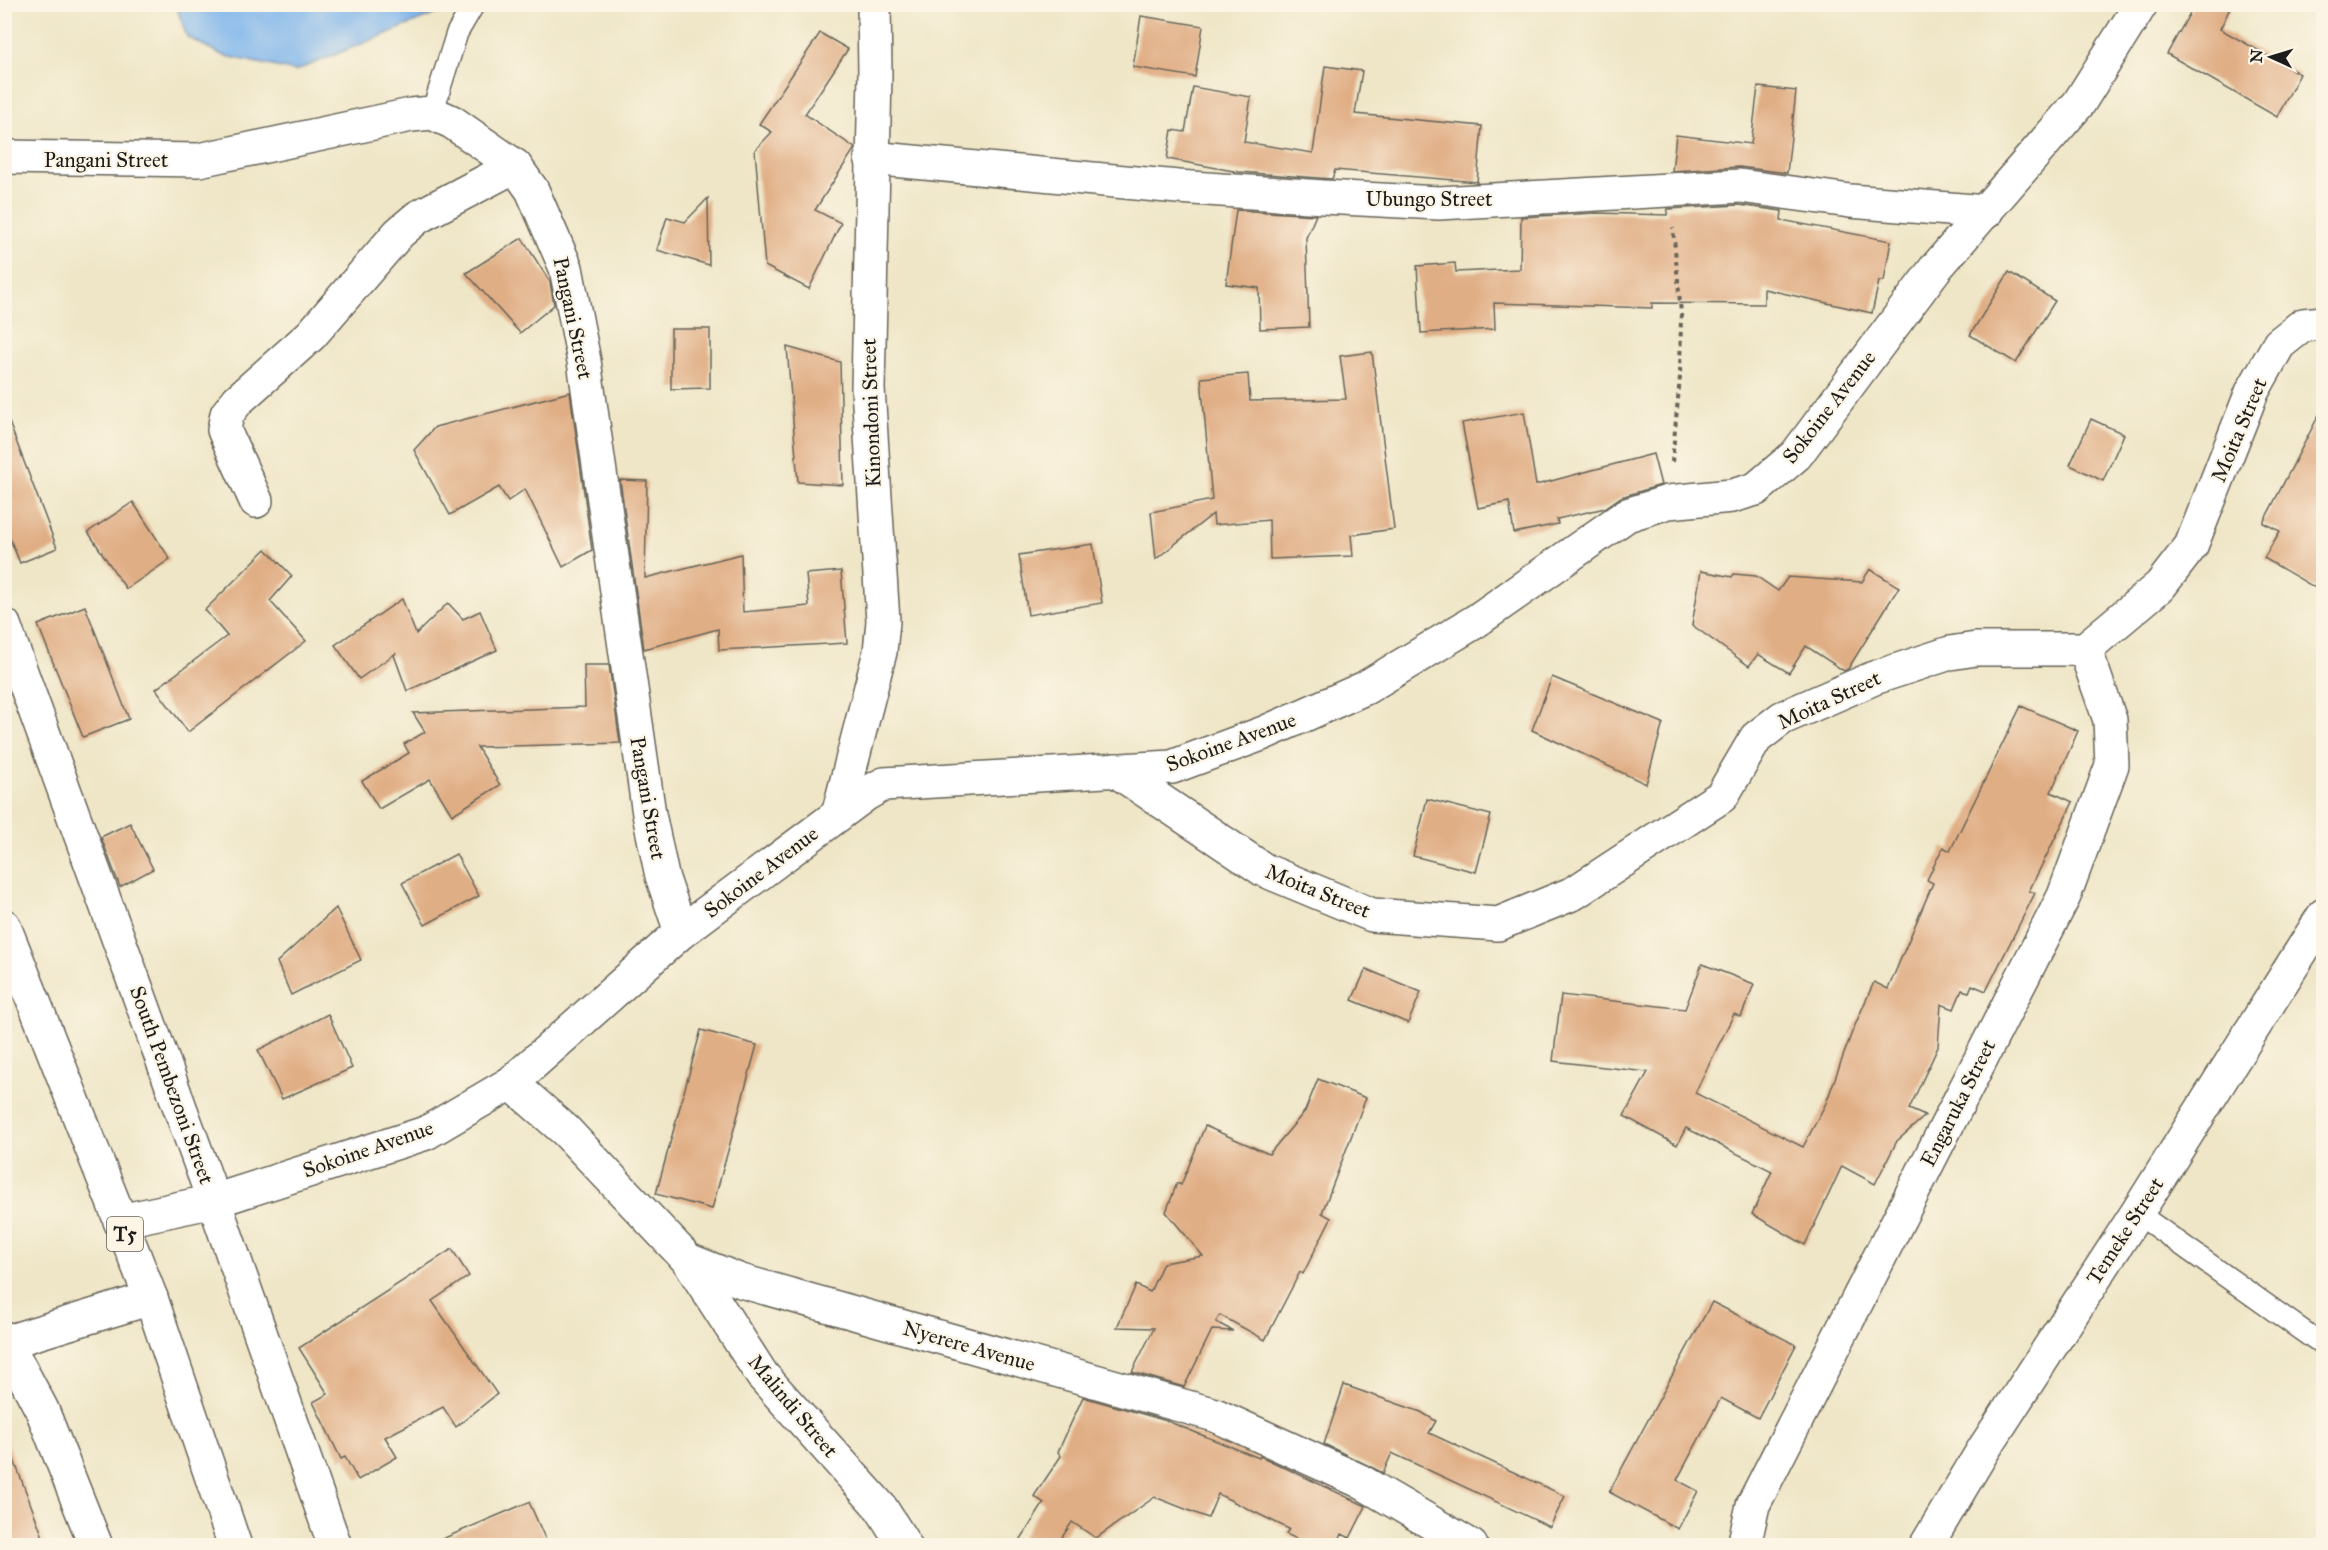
<svg xmlns="http://www.w3.org/2000/svg" width="2328" height="1550" viewBox="0 0 2328 1550" font-family="'IM FELL Great Primer',serif">
	<style>
		.water { fill: #7cb4ec; stroke: #4c6884; stroke-width: 1.5 }
		.building { fill: #e0ae85 }
		.lines { fill: none; stroke-linecap: round; stroke-linejoin: round }
		.service-casing { stroke: #666358; stroke-width: 24 }
		.minor-casing { stroke: #666358; stroke-width: 36 }
		.tertiary-casing { stroke: #666358; stroke-width: 36 }
		.trunk-casing { stroke: #666358; stroke-width: 36 }
		.path { stroke: #666358; stroke-width: 4; stroke-dasharray: 4.5 4.5; stroke-linecap: butt }
		.service { stroke: #fff; stroke-width: 21 }
		.minor { stroke: #fff; stroke-width: 33 }
		.tertiary { stroke: #fff; stroke-width: 33 }
		.trunk { stroke: #fff; stroke-width: 33 }
		.labels { text-anchor: middle; dominant-baseline: central; stroke-width: 4.5; stroke-linejoin: round; paint-order: stroke }
		.shield { fill: #fcf5e5; stroke: #5f5d58; stroke-width: 1.5 }
		.shield-label { font-size: 20px; font-weight: bold; fill: #1c1c1c }
		.street-label { font-size: 21px; fill: #1c1c1c; stroke: #fcf5e5 }
	</style>
	<rect width="100%" height="100%" fill="#fcf5e5"/>
	<filter id="ink" filterUnits="userSpaceOnUse"><feTurbulence type="fractalNoise" baseFrequency=".0167" numOctaves="2"/><feDisplacementMap in="SourceGraphic" scale="12" xChannelSelector="R" yChannelSelector="G"/><feConvolveMatrix kernelMatrix="1 2 1 2 8 2 1 2 1" color-interpolation-filters="sRGB"/></filter>
	<filter id="wash" filterUnits="userSpaceOnUse"><feTurbulence type="fractalNoise" baseFrequency=".008" numOctaves="4" result="noise"/><feDisplacementMap in="SourceGraphic" scale="24" xChannelSelector="R" yChannelSelector="G"/><feGaussianBlur stdDeviation="1.35" result="paint"/><feColorMatrix in="noise" values="0 0 0 0 0 0 0 0 0 0 0 0 0 0 0 0 0 1.4 0 .05"/><feComposite in="paint" operator="in"/></filter>
	<g filter="url(#wash)">
		<rect width="100%" height="100%" fill="#efe6c7"/>
		<!-- water -->
		<path class="water" d="M176,5v-1l264,1 -2,8 -143,58 -73,-16 -35,-18z"/>
		<g id="blocks">
			<!-- building -->
			<g class="building">
				<path d="M2195,4h37l-12,25 80,45 -23,43 -110,-63z"/>
				<path d="M1141,16l62,10 -8,51 -62,-10z"/>
				<path d="M820,33l28,16 -43,65 50,34 -40,62 26,13 -32,66 -44,-23 -10,-116 17,-18 -13,-8z"/>
				<path d="M1325,66l37,5 -7,43 127,12 -5,56 -142,-12 -3,9 -93,-7 -72,-13 5,-29 13,2 8,-45 58,10 -7,45 69,11z"/>
				<path d="M1758,87l38,4 -9,82 -48,-6 -67,4 4,-36 75,9z"/>
				<path d="M708,198l1,67 -52,-15 10,-33 18,5z"/>
				<path d="M1739,205l43,6 -1,9 110,21 -7,40h-5l-7,32 -108,-24v15l-112,-1v5l-158,-5 1,26 -74,4 -4,-67 38,-3 1,9 64,-3 1,-52 75,-4 71,2 1,-6z"/>
				<path d="M1236,210l80,5 -10,23 3,89 -49,2 -1,-41 -33,-4z"/>
				<path d="M522,238l28,44 4,23 -34,28 -54,-60z"/>
				<path d="M2009,272l46,29 -39,62 -46,-28z"/>
				<path d="M671,329h39v59l-39,1z"/>
				<path d="M787,347l53,15 3,123 -45,-3z"/>
				<path d="M1372,352l22,177 -43,6 2,21 -83,3 -1,-39 -55,5 -1,-11 -57,45 -5,-47 61,-12 -11,-122 47,-4 2,27 96,-2 -6,-43z"/>
				<path d="M570,392l22,158 -29,17 -38,-78 -17,12 -9,-14 -49,28 -36,-65 21,-23z"/>
				<path d="M2324,405v188l-60,-35 16,-27 -17,-8z"/>
				<path d="M1524,412l12,73 117,-31 8,31 -40,12 -16,11 -48,11 1,5 -44,9 -5,-31 -31,6 -16,-85z"/>
				<path d="M7,417l50,131 -37,15 -16,-39v-106z"/>
				<path d="M2091,419l33,15 -21,47 -33,-16z"/>
				<path d="M620,480l27,1 -2,97 96,-24 2,58 66,-6 -3,-32 35,-3 6,72 -128,7 -1,-21 -74,20z"/>
				<path d="M133,502l37,57 -44,30 -38,-57z"/>
				<path d="M1093,544l9,59 -74,12 -9,-60z"/>
				<path d="M266,549l26,27 -22,25 36,40 -118,91 -32,-43 71,-53 -22,-26z"/>
				<path d="M1870,569l29,18 -51,82 -4,2 -38,-25 -17,27 -31,-19 -9,12 -57,-41 9,-54 31,6 2,-3 22,2 22,15 10,-14 74,5z"/>
				<path d="M402,599l14,35 32,-31 15,16 17,-8 17,39 -90,41 -13,-36 2,-2 -37,26 -24,-34z"/>
				<path d="M85,606l44,113 -46,18 -45,-112z"/>
				<path d="M584,665h25l11,78 -143,4 23,38 -48,30 -22,-36 -51,30 -17,-28 47,-28 -5,-9 21,-12 -12,-19 172,-6z"/>
				<path d="M1552,677l111,46 -17,61 -114,-54z"/>
				<path d="M2021,706l57,25 -27,61 22,10 -44,89 6,2 -49,98 -14,-6 -3,7 -7,-2 -8,19 -13,-5 -3,43 -29,62 16,7 -28,25 -22,43 -33,-18 -37,79 -53,-31 20,-43 -86,-43 -9,17 -53,-29 24,-44 -95,-11 8,-66 124,14 17,-45 52,20 -13,33 -7,-3 -39,79 108,54 23,-44 26,-71 22,-50 14,7 45,-106 -6,-3 16,-33 7,4z"/>
				<path d="M1427,799l64,16 -15,57 -63,-16z"/>
				<path d="M130,823l23,46 -33,18 -19,-50z"/>
				<path d="M456,854l23,42 -54,29 -23,-42z"/>
				<path d="M336,908l25,52 -70,35 -14,-33z"/>
				<path d="M1366,969l55,23 -13,31 -56,-23z"/>
				<path d="M328,1014l24,54 -70,31 -24,-49z"/>
				<path d="M701,1030l56,15 -45,164 -56,-15z"/>
				<path d="M1318,1079l48,19 -44,115 9,5 -28,56 -3,-2 -35,68 -45,-25 -4,7 17,9 -21,-1 -28,57 -52,-15 22,-44 -37,-1 19,-42 14,7 13,-29 40,-7 -37,-44 11,-29 4,2 24,-59 64,28 36,-43z"/>
				<path d="M452,1249l17,27 -37,25 65,93 -41,33 -13,-20 -58,30 12,20 -39,23 -13,-23 -4,2 -28,-57 15,-8 -29,-46z"/>
				<path d="M1712,1302l84,43 -38,73 -37,-20 -44,82 21,11 -20,38 -69,-37z"/>
				<path d="M1344,1385l77,27 15,9 -7,12 136,63 -15,31 -158,-74 -9,20 -59,-29z"/>
				<path d="M1083,1397l84,24 92,37 1,-2 106,50 -16,32 -8,-4 -5,11h-27l-24,-11 3,-5 -71,-35 -10,24 -53,-21 -59,41 -24,-16 -15,23h-40l27,-42 -10,-7 27,-40 -3,-4z"/>
				<path d="M4,1444h4l38,101h-42z"/>
				<path d="M529,1502l19,43h-120z"/>
			</g>
		</g>
	</g>
	<g filter="url(#ink)">
		<use href="#blocks" fill-opacity="0" stroke="#666358" stroke-width="1.5"/>
		<g class="lines">
			<defs>
				<g id="service">
					<path d="M432,113l25,-80 17,-29"/>
					<path d="M2137,1213l187,133"/>
				</g>
				<g id="minor">
					<path d="M4,157l195,3 212,-45 21,-2 20,9 63,44 17,24 34,78 18,93 65,453 13,62 19,56"/>
					<path d="M871,158l307,29 145,10 116,6 301,-17 110,15 136,11"/>
					<path d="M256,501l-32,-71 3,-16 11,-14 73,-65 88,-102 19,-16 97,-51"/>
					<path d="M4,625l210,576 121,345"/>
					<path d="M1115,770l149,100 108,45 126,9 76,-31 148,-97 34,-58 26,-20 92,-40 76,-25 26,-4h109l75,-63 31,-40 61,-154 27,-48 24,-19 21,-2"/>
					<path d="M838,815l42,-163 3,-31 -15,-232 7,-315 -1,-70"/>
					<path d="M511,1083l55,48 122,129 53,21 474,134 145,66 111,65"/>
					<path d="M120,1221l94,-20 212,-68 85,-50 170,-151 185,-138 18,-10 288,-17 92,-34 101,-45 111,-67 151,-106 41,-13 64,-6 24,-7 40,-34 139,-186 144,-166 62,-99"/>
					<path d="M688,1260l74,115 119,133 24,38"/>
					<path d="M4,1338l38,72 54,136"/>
					<path d="M1744,1546l9,-41 311,-609 48,-131 -2,-45 -25,-71"/>
					<path d="M1926,1546l56,-94 155,-239 187,-298"/>
				</g>
				<path id="tertiary" d="M4,1343l147,-45"/>
				<path id="trunk" d="M4,926l147,372 84,248"/>
			</defs>
			<!-- service casing -->
			<use href="#service" class="service-casing"/>
			<!-- minor casing -->
			<use href="#minor" class="minor-casing"/>
			<!-- tertiary casing -->
			<use href="#tertiary" class="tertiary-casing"/>
			<!-- trunk casing -->
			<use href="#trunk" class="trunk-casing"/>
			<!-- path -->
			<path class="path" d="M1672,462l8,-85 1,-64 -8,-85"/>
			<!-- service -->
			<use href="#service" class="service"/>
			<!-- minor -->
			<use href="#minor" class="minor"/>
			<!-- tertiary -->
			<use href="#tertiary" class="tertiary"/>
			<!-- trunk -->
			<use href="#trunk" class="trunk"/>
		</g>
	</g>
	<g class="labels">
		<!-- shield labels -->
		<rect class="shield" x="107" y="1217" width="36" height="34" rx="4.5"/>
		<g class="shield-label">
			<text x="125" y="1234">T5</text>
		</g>
		<!-- street labels -->
		<g class="street-label">
			<text x="106" y="160">Pangani Street</text>
			<text x="1429" y="199">Ubungo Street</text>
			<text transform="translate(573 318) rotate(78)">Pangani Street</text>
			<text transform="translate(1829 407) rotate(-52)">Sokoine Avenue</text>
			<text transform="translate(871 413) rotate(-92)">Kinondoni Street</text>
			<text transform="translate(2239 430) rotate(-67)">Moita Street</text>
			<text transform="translate(1829 700) rotate(-25)">Moita Street</text>
			<text transform="translate(1231 742) rotate(-20)">Sokoine Avenue</text>
			<text transform="translate(648 798) rotate(80)">Pangani Street</text>
			<text transform="translate(761 872) rotate(-37)">Sokoine Avenue</text>
			<text transform="translate(1318 891) rotate(22)">Moita Street</text>
			<text transform="translate(172 1085) rotate(70)">South Pembezoni Street</text>
			<text transform="translate(1958 1103) rotate(-63)">Engaruka Street</text>
			<text transform="translate(368 1149) rotate(-19)">Sokoine Avenue</text>
			<text transform="translate(2125 1231) rotate(-57)">Temeke Street</text>
			<text transform="translate(969 1346) rotate(16)">Nyerere Avenue</text>
			<text transform="translate(793 1406) rotate(50)">Malindi Street</text>
		</g>
	</g>
	<!-- margin -->
	<rect width="2328" height="1550" fill="none" stroke="#fcf5e5" stroke-width="24"/>
	<!-- north arrow -->
	<g transform="translate(2271 57) rotate(274)" stroke="#fcf5e5" stroke-width="4.5" paint-order="stroke">
	<path d="M0-4.5L10 22L0 15L-10 22Z" fill="#1c1c1c"/>
	<text y="-9" font-size="16" font-weight="bold" text-anchor="middle" fill="#1c1c1c">N</text>
	</g>
</svg>
